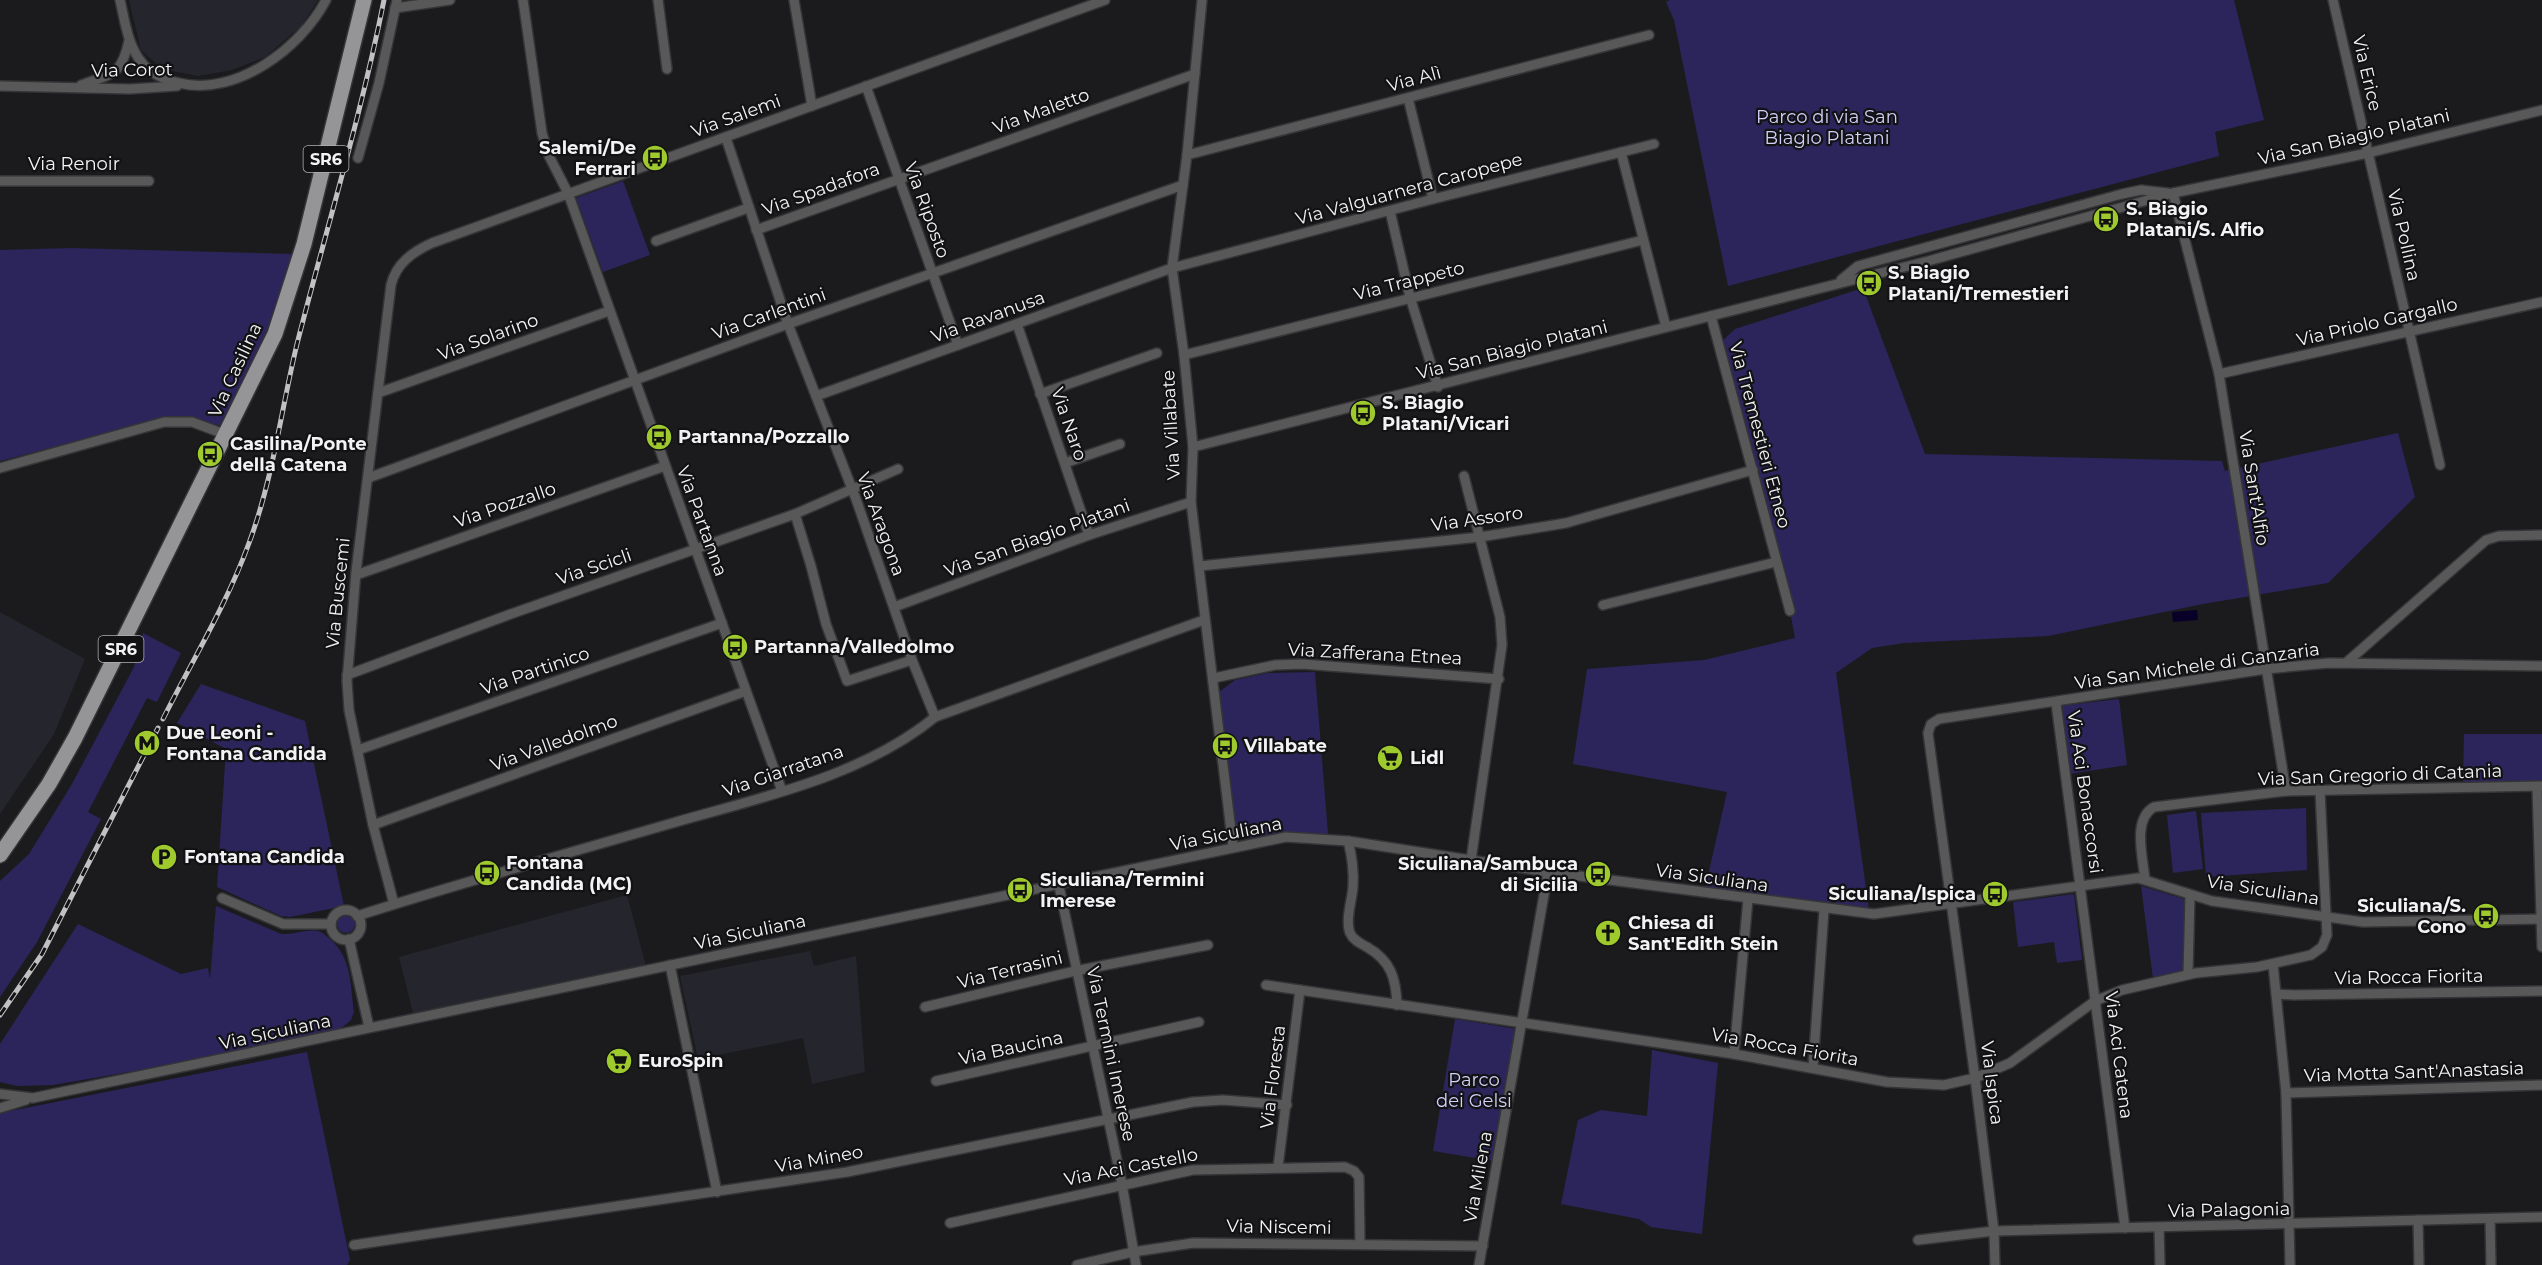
<svg xmlns="http://www.w3.org/2000/svg" width="2542" height="1265" viewBox="0 0 2542 1265" font-family="Montserrat,sans-serif">
	<style>
		.built { fill: #25252d }
		.green { fill: #2b255b }
		.water { fill: #080028 }
		.lines { fill: none; stroke-linecap: round; stroke-linejoin: round }
		.minor-casing { stroke: #353538; stroke-width: 12 }
		.primary-casing { stroke: #353538; stroke-width: 18 }
		.minor { stroke: #585859; stroke-width: 9 }
		.primary { stroke: #959598; stroke-width: 15 }
		.rail-casing { stroke: #c1c1c3; stroke-width: 5 }
		.rail { stroke: #121214; stroke-width: 3; stroke-dasharray: 9; stroke-linecap: butt }
		.labels { text-anchor: middle; dominant-baseline: central; stroke-width: 4.5; stroke-linejoin: round; paint-order: stroke }
		.shield { fill: #121214; stroke: #b0b0b2; stroke-width: 1.5 }
		.shield-label { font-size: 16px; font-weight: bold; fill: #f3f3f5 }
		.street-label { font-size: 18px; fill: #f3f3f5; stroke: #121214 }
		.park-label { font-size: 18px; fill: #d0d1f9; stroke: #121214 }
		.poi-label { font-size: 18px; font-weight: bold; fill: #f3f3f5; stroke: #121214; text-anchor: start }
	</style>
	<rect width="100%" height="100%" fill="#1b1b1e"/>
	<!-- built -->
	<g class="built">
		<path d="M129,0h189l-17,26 -36,31 -33,13 -34,6 -36,-7 -21,-19z"/>
		<path d="M0,612l85,47 -31,75 -54,80z"/>
		<path d="M627,895l19,71 -233,47 -14,-56z"/>
		<path d="M810,951l4,15 42,-10 9,116 -53,12 -9,-46 -105,21 -18,-83z"/>
	</g>
	<!-- green -->
	<g class="green">
		<path d="M1670,0h564l30,120 -49,12 4,24 -491,130 -54,-266 -8,-18z"/>
		<path d="M623,181l27,74 -47,17 -27,-74z"/>
		<path d="M71,248l222,6c-15,61 -43,115 -71,172l-39,-9h-13l-170,44v-211z"/>
		<path d="M1863,288l62,166 297,7 3,10 173,-38 17,64 -87,86 -125,21 -155,32 -144,7 -32,5 -36,25 33,237 -165,-17 23,-101 -154,-28 14,-95 117,-9 91,-22 -5,-27 -71,-267 16,-15z"/>
		<path d="M143,633l38,20 -24,49 -10,-4 -59,114 13,7 -64,123 -37,55v-116l29,-27 43,-70 62,-117z"/>
		<path d="M1315,672l13,162 -84,4 -11,-11 -14,-135 16,-12 33,-7z"/>
		<path d="M201,684l104,37 39,185 -54,11 -9,-1 -64,-29 9,-138 -49,-26z"/>
		<path d="M2119,699l8,66 -58,9 -10,-68z"/>
		<path d="M2464,734h78v47l-79,1z"/>
		<path d="M2306,808l1,62 -101,7 -5,-64z"/>
		<path d="M2196,811l7,58 -30,4 -6,-58z"/>
		<path d="M2141,886l47,14 -1,73 -34,6z"/>
		<path d="M2074,894l8,66 -25,3 -3,-21 -36,5 -5,-45z"/>
		<path d="M216,906l65,28c12,1 26,-5 37,-3 5,1 8,5 12,8 22,19 20,45 24,73l-3,8 -11,9 -176,37 -111,19 -36,1 -17,-4v-38l78,-120 103,50 27,-6 2,11z"/>
		<circle cx="346" cy="924" r="9"/>
		<path d="M1455,1019l61,10 -23,132 -60,-10z"/>
		<path d="M1652,1050l66,13 -16,171 -51,-7 -12,-8 -78,-15 17,-84 23,-10 46,6z"/>
		<path d="M307,1052l43,208 -3,5h-347v-152z"/>
	</g>
	<!-- water -->
	<path class="water" d="M2197,610l1,10 -25,2 -1,-10z"/>
	<g class="lines">
		<defs>
			<g id="minor">
				<path d="M120,0c5,22 8,47 23,64 9,11 23,16 36,19 57,14 122,-35 147,-83"/>
				<path d="M523,0l19,133 7,23 19,37 214,598"/>
				<path d="M658,0l9,69"/>
				<path d="M794,0l18,106"/>
				<path d="M1202,0l-15,155 -15,113 12,87 9,92 -2,55 42,345"/>
				<path d="M2333,0l107,465"/>
				<path d="M395,8l55,-8"/>
				<path d="M81,85c32,-12 40,-9 48,-44"/>
				<path d="M0,86l130,3 47,-3"/>
				<path d="M866,86l92,259"/>
				<path d="M1408,98l25,101"/>
				<path d="M726,138l62,186 68,175 56,161 23,57"/>
				<path d="M1621,152l45,175"/>
				<path d="M1187,155l462,-120"/>
				<path d="M358,158l21,-75 18,-83"/>
				<path d="M0,181h149"/>
				<path d="M2173,193l46,181 67,417"/>
				<path d="M1390,211l20,86 28,90"/>
				<path d="M756,230l439,-156"/>
				<path d="M656,241l92,-33"/>
				<path d="M1841,280l17,-14 264,-72 19,-4 27,3"/>
				<path d="M1711,316l79,295"/>
				<path d="M1017,324l72,211"/>
				<path d="M1184,355l459,-115"/>
				<path d="M2219,374l323,-72"/>
				<path d="M378,393l231,-82"/>
				<path d="M1040,394l117,-41"/>
				<path d="M816,396l356,-128 261,-69 221,-55"/>
				<path d="M1193,447l735,-186 245,-68 195,-40 174,-43"/>
				<path d="M1065,463l55,-19"/>
				<path d="M0,468l164,-46h28l35,13"/>
				<path d="M1464,476l36,141 2,28 -31,215"/>
				<path d="M368,478l420,-154 395,-139"/>
				<path d="M795,514l16,52 15,58 21,57 65,-21"/>
				<path d="M1200,566l280,-29 86,-14 187,-53"/>
				<path d="M356,575l309,-109"/>
				<path d="M1603,605l173,-43"/>
				<path d="M894,607l195,-72 102,-33"/>
				<path d="M2347,662l139,-122 13,-4 43,-1"/>
				<path d="M347,675l161,-60 287,-101 103,-45"/>
				<path d="M1214,678l61,-13 27,-1 197,15"/>
				<path d="M2056,703l69,525"/>
				<path d="M358,750l364,-127"/>
				<path d="M2537,787l5,160"/>
				<path d="M373,825l373,-134"/>
				<path d="M1348,841c4,15 6,30 5,46 -1,13 -8,33 -3,46 3,7 10,10 17,14 24,14 29,31 30,58"/>
				<path d="M2145,879c-2,-21 -13,-60 9,-72l132,-16 256,-5"/>
				<path d="M1059,886l63,298 14,81"/>
				<path d="M222,898l61,26h48"/>
				<path d="M394,904l-21,-79 -24,-115 -2,-29 9,-109 35,-287c5,-21 21,-33 41,-42l673,-243"/>
				<circle cx="346" cy="925" r="15"/>
				<path d="M357,916c106,-34 212,-63 319,-94 87,-25 187,-46 259,-105l269,-97"/>
				<path d="M349,939l20,88"/>
				<path d="M2273,964l13,129 4,172"/>
				<path d="M670,965l47,227"/>
				<path d="M2188,974l2,-79"/>
				<path d="M1266,985l468,69 153,28 57,3 31,-7 35,-15 85,-62 27,-11 74,-17 61,-6 54,-12 11,-8 5,-12 -7,-144"/>
				<path d="M2276,994l18,1 248,-4"/>
				<path d="M925,1007l150,-36 133,-26"/>
				<path d="M1734,1054l14,-155"/>
				<path d="M1813,1067l11,-157"/>
				<path d="M936,1081l263,-59"/>
				<path d="M2286,1093l256,-8"/>
				<path d="M0,1094l33,4 19,-4 1234,-257 62,4 200,31 326,42 264,-36 74,23 151,21 179,-3"/>
				<path d="M0,1108l26,-8"/>
				<path d="M1278,1167l22,-177"/>
				<path d="M2490,1219l1,46"/>
				<path d="M2418,1220l1,45"/>
				<path d="M950,1223l243,-53 152,-3 9,4 5,6 1,67"/>
				<path d="M2159,1228l1,37"/>
				<path d="M1918,1240l76,-9 548,-14"/>
				<path d="M354,1245l493,-73 346,-70 30,-2 64,5"/>
				<path d="M1077,1265l56,-13 60,-9 290,3"/>
				<path d="M1479,1265l69,-393"/>
				<path d="M1995,1265l-1,-34 -19,-153 -47,-345 3,-9 8,-5 327,-50 63,-6 213,3"/>
			</g>
			<path id="primary" d="M0,855l49,-71 26,-46 200,-404 29,-90 60,-244"/>
		</defs>
		<!-- minor casing -->
		<use href="#minor" class="minor-casing"/>
		<!-- primary casing -->
		<use href="#primary" class="primary-casing"/>
		<!-- minor -->
		<use href="#minor" class="minor"/>
		<!-- primary -->
		<use href="#primary" class="primary"/>
		<defs>
			<g id="rail">
				<path d="M163,719c29,-58 64,-115 86,-176 24,-64 32,-133 48,-199 29,-114 64,-228 87,-344"/>
				<path d="M0,1015l42,-61 116,-226"/>
			</g>
		</defs>
		<!-- rail casing -->
		<use href="#rail" class="rail-casing"/>
		<!-- rail -->
		<use href="#rail" class="rail"/>
	</g>
	<!-- icons -->
	<defs>
		<symbol id="bus-disc" viewBox="-11 -11 22 22"><circle r="9.5" fill="#9fca2e" stroke="#121214"/><path d="M-5-6H5V4H4V6H2V4H-2V6H-4V4H-5ZM-3.5-4V0h7V-4ZM-3.5 1.2v1.5H-2V1.2ZM2 1.2v1.5H3.5V1.2Z" fill="#111"/></symbol>
		<symbol id="metro-disc" viewBox="-11 -11 22 22"><circle r="9.5" fill="#9fca2e" stroke="#121214"/><path d="M-5.5 5V-5H-3L0 0L3-5H5.5V5H3V-.5L0 4L-3-.5V5Z" fill="#111"/></symbol>
		<symbol id="supermarket-disc" viewBox="-11 -11 22 22"><circle r="9.5" fill="#9fca2e" stroke="#121214"/><path d="M-6-5.5h2.5l.6 2H6L4.5 2H-2.5L-4.4-4H-6ZM-1.5 3.2a1.3 1.3 0 1 0 .1 0ZM3 3.2a1.3 1.3 0 1 0 .1 0Z" fill="#111"/></symbol>
		<symbol id="parking-disc" viewBox="-11 -11 22 22"><circle r="9.5" fill="#9fca2e" stroke="#121214"/><path d="M-3.5-5.5H1a3.5 3.5 0 0 1 0 7H-1V5.5H-3.5ZM-1-3.4V-.6H.8a1.4 1.4 0 0 0 0-2.8Z" fill="#111"/></symbol>
		<symbol id="church-disc" viewBox="-11 -11 22 22"><circle r="9.5" fill="#9fca2e" stroke="#121214"/><path d="M-1.2-6h2.4v3.5h3.3v2.4h-3.3V6h-2.4V-.1h-3.3v-2.4h3.3Z" fill="#111"/></symbol>
	</defs>
	<g fill-rule="evenodd">
		<use href="#bus-disc" x="640" y="143" width="30" height="30"/>
		<use href="#bus-disc" x="2091" y="204" width="30" height="30"/>
		<use href="#bus-disc" x="1854" y="268" width="30" height="30"/>
		<use href="#bus-disc" x="1348" y="398" width="30" height="30"/>
		<use href="#bus-disc" x="644" y="422" width="30" height="30"/>
		<use href="#bus-disc" x="195" y="439" width="30" height="30"/>
		<use href="#bus-disc" x="720" y="632" width="30" height="30"/>
		<use href="#metro-disc" x="132" y="728" width="30" height="30"/>
		<use href="#bus-disc" x="1210" y="731" width="30" height="30"/>
		<use href="#supermarket-disc" x="1375" y="743" width="30" height="30"/>
		<use href="#parking-disc" x="149" y="842" width="30" height="30"/>
		<use href="#bus-disc" x="472" y="858" width="30" height="30"/>
		<use href="#bus-disc" x="1583" y="859" width="30" height="30"/>
		<use href="#bus-disc" x="1005" y="875" width="30" height="30"/>
		<use href="#bus-disc" x="1980" y="879" width="30" height="30"/>
		<use href="#bus-disc" x="2471" y="901" width="30" height="30"/>
		<use href="#church-disc" x="1593" y="918" width="30" height="30"/>
		<use href="#supermarket-disc" x="604" y="1046" width="30" height="30"/>
	</g>
	<g class="labels">
		<!-- shield labels -->
		<g class="shield">
			<rect x="303.5" y="146" width="45" height="26" rx="4.5"/>
			<rect x="98.5" y="636" width="45" height="26" rx="4.5"/>
		</g>
		<g class="shield-label">
			<text x="326" y="159">SR6</text>
			<text x="121" y="649">SR6</text>
		</g>
		<!-- street labels -->
		<g class="street-label">
			<text transform="translate(132 70) rotate(-1)">Via Corot</text>
			<text transform="translate(2367 73) rotate(77)">Via Erice</text>
			<text transform="translate(1414 79) rotate(-15)">Via Alì</text>
			<text transform="translate(1041 111) rotate(-20)">Via Maletto</text>
			<text transform="translate(736 116) rotate(-20)">Via Salemi</text>
			<text transform="translate(2354 137) rotate(-13)">Via San Biagio Platani</text>
			<text x="74" y="164">Via Renoir</text>
			<text transform="translate(821 189) rotate(-20)">Via Spadafora</text>
			<text transform="translate(1409 189) rotate(-15)">Via Valguarnera Caropepe</text>
			<text transform="translate(927 210) rotate(70)">Via Riposto</text>
			<text transform="translate(2404 235) rotate(77)">Via Pollina</text>
			<text transform="translate(1409 281) rotate(-14)">Via Trappeto</text>
			<text transform="translate(769 314) rotate(-20)">Via Carlentini</text>
			<text transform="translate(988 317) rotate(-20)">Via Ravanusa</text>
			<text transform="translate(2377 322) rotate(-13)">Via Priolo Gargallo</text>
			<text transform="translate(488 337) rotate(-20)">Via Solarino</text>
			<text transform="translate(1512 350) rotate(-14)">Via San Biagio Platani</text>
			<text transform="translate(235 370) rotate(-65)">Via Casilina</text>
			<text transform="translate(1069 424) rotate(71)">Via Naro</text>
			<text transform="translate(1171 425) rotate(-93)">Via Villabate</text>
			<text transform="translate(1760 435) rotate(75)">Via Tremestieri Etneo</text>
			<text transform="translate(2254 488) rotate(81)">Via Sant'Alfio</text>
			<text transform="translate(505 505) rotate(-19)">Via Pozzallo</text>
			<text transform="translate(1477 519) rotate(-8)">Via Assoro</text>
			<text transform="translate(702 521) rotate(70)">Via Partanna</text>
			<text transform="translate(881 524) rotate(70)">Via Aragona</text>
			<text transform="translate(1037 538) rotate(-20)">Via San Biagio Platani</text>
			<text transform="translate(594 567) rotate(-19)">Via Scicli</text>
			<text transform="translate(338 593) rotate(-84)">Via Buscemi</text>
			<text transform="translate(1375 654) rotate(3)">Via Zafferana Etnea</text>
			<text transform="translate(2197 666) rotate(-8)">Via San Michele di Ganzaria</text>
			<text transform="translate(535 671) rotate(-19)">Via Partinico</text>
			<text transform="translate(554 743) rotate(-20)">Via Valledolmo</text>
			<text transform="translate(783 771) rotate(-19)">Via Giarratana</text>
			<text transform="translate(2380 775) rotate(-2)">Via San Gregorio di Catania</text>
			<text transform="translate(2085 792) rotate(82)">Via Aci Bonaccorsi</text>
			<text transform="translate(1226 834) rotate(-11)">Via Siculiana</text>
			<text transform="translate(1712 878) rotate(8)">Via Siculiana</text>
			<text transform="translate(2263 890) rotate(9)">Via Siculiana</text>
			<text transform="translate(750 932) rotate(-12)">Via Siculiana</text>
			<text transform="translate(1010 970) rotate(-14)">Via Terrasini</text>
			<text transform="translate(2409 977) rotate(-1)">Via Rocca Fiorita</text>
			<text transform="translate(275 1032) rotate(-12)">Via Siculiana</text>
			<text transform="translate(1785 1047) rotate(10)">Via Rocca Fiorita</text>
			<text transform="translate(1011 1048) rotate(-12)">Via Baucina</text>
			<text transform="translate(1111 1054) rotate(78)">Via Termini Imerese</text>
			<text transform="translate(2119 1055) rotate(83)">Via Aci Catena</text>
			<text transform="translate(2414 1072) rotate(-2)">Via Motta Sant'Anastasia</text>
			<text transform="translate(1273 1077) rotate(-83)">Via Floresta</text>
			<text transform="translate(1992 1083) rotate(83)">Via Ispica</text>
			<text transform="translate(819 1159) rotate(-10)">Via Mineo</text>
			<text transform="translate(1131 1167) rotate(-11)">Via Aci Castello</text>
			<text transform="translate(1478 1177) rotate(-80)">Via Milena</text>
			<text transform="translate(2229 1210) rotate(-1)">Via Palagonia</text>
			<text transform="translate(1279 1227) rotate(1)">Via Niscemi</text>
		</g>
		<!-- park labels -->
		<g class="park-label">
			<text x="1827" y="117">Parco di via San<tspan x="1827" dy="21">Biagio Platani</tspan></text>
			<text x="1474" y="1080">Parco<tspan x="1474" dy="21">dei Gelsi</tspan></text>
		</g>
		<!-- poi labels -->
		<g class="poi-label">
			<text x="636" y="148" text-anchor="end">Salemi/De<tspan x="636" dy="21">Ferrari</tspan></text>
			<text x="2126" y="209">S. Biagio<tspan x="2126" dy="21">Platani/S. Alfio</tspan></text>
			<text x="1888" y="273">S. Biagio<tspan x="1888" dy="21">Platani/Tremestieri</tspan></text>
			<text x="1382" y="403">S. Biagio<tspan x="1382" dy="21">Platani/Vicari</tspan></text>
			<text x="678" y="437">Partanna/Pozzallo</text>
			<text x="230" y="444">Casilina/Ponte<tspan x="230" dy="21">della Catena</tspan></text>
			<text x="754" y="647">Partanna/Valledolmo</text>
			<text x="166" y="733">Due Leoni -<tspan x="166" dy="21">Fontana Candida</tspan></text>
			<text x="1244" y="746">Villabate</text>
			<text x="1410" y="758">Lidl</text>
			<text x="184" y="857">Fontana Candida</text>
			<text x="506" y="863">Fontana<tspan x="506" dy="21">Candida (MC)</tspan></text>
			<text x="1578" y="864" text-anchor="end">Siculiana/Sambuca<tspan x="1578" dy="21">di Sicilia</tspan></text>
			<text x="1040" y="880">Siculiana/Termini<tspan x="1040" dy="21">Imerese</tspan></text>
			<text x="1976" y="894" text-anchor="end">Siculiana/Ispica</text>
			<text x="2466" y="906" text-anchor="end">Siculiana/S.<tspan x="2466" dy="21">Cono</tspan></text>
			<text x="1628" y="923">Chiesa di<tspan x="1628" dy="21">Sant'Edith Stein</tspan></text>
			<text x="638" y="1061">EuroSpin</text>
		</g>
	</g>
</svg>
